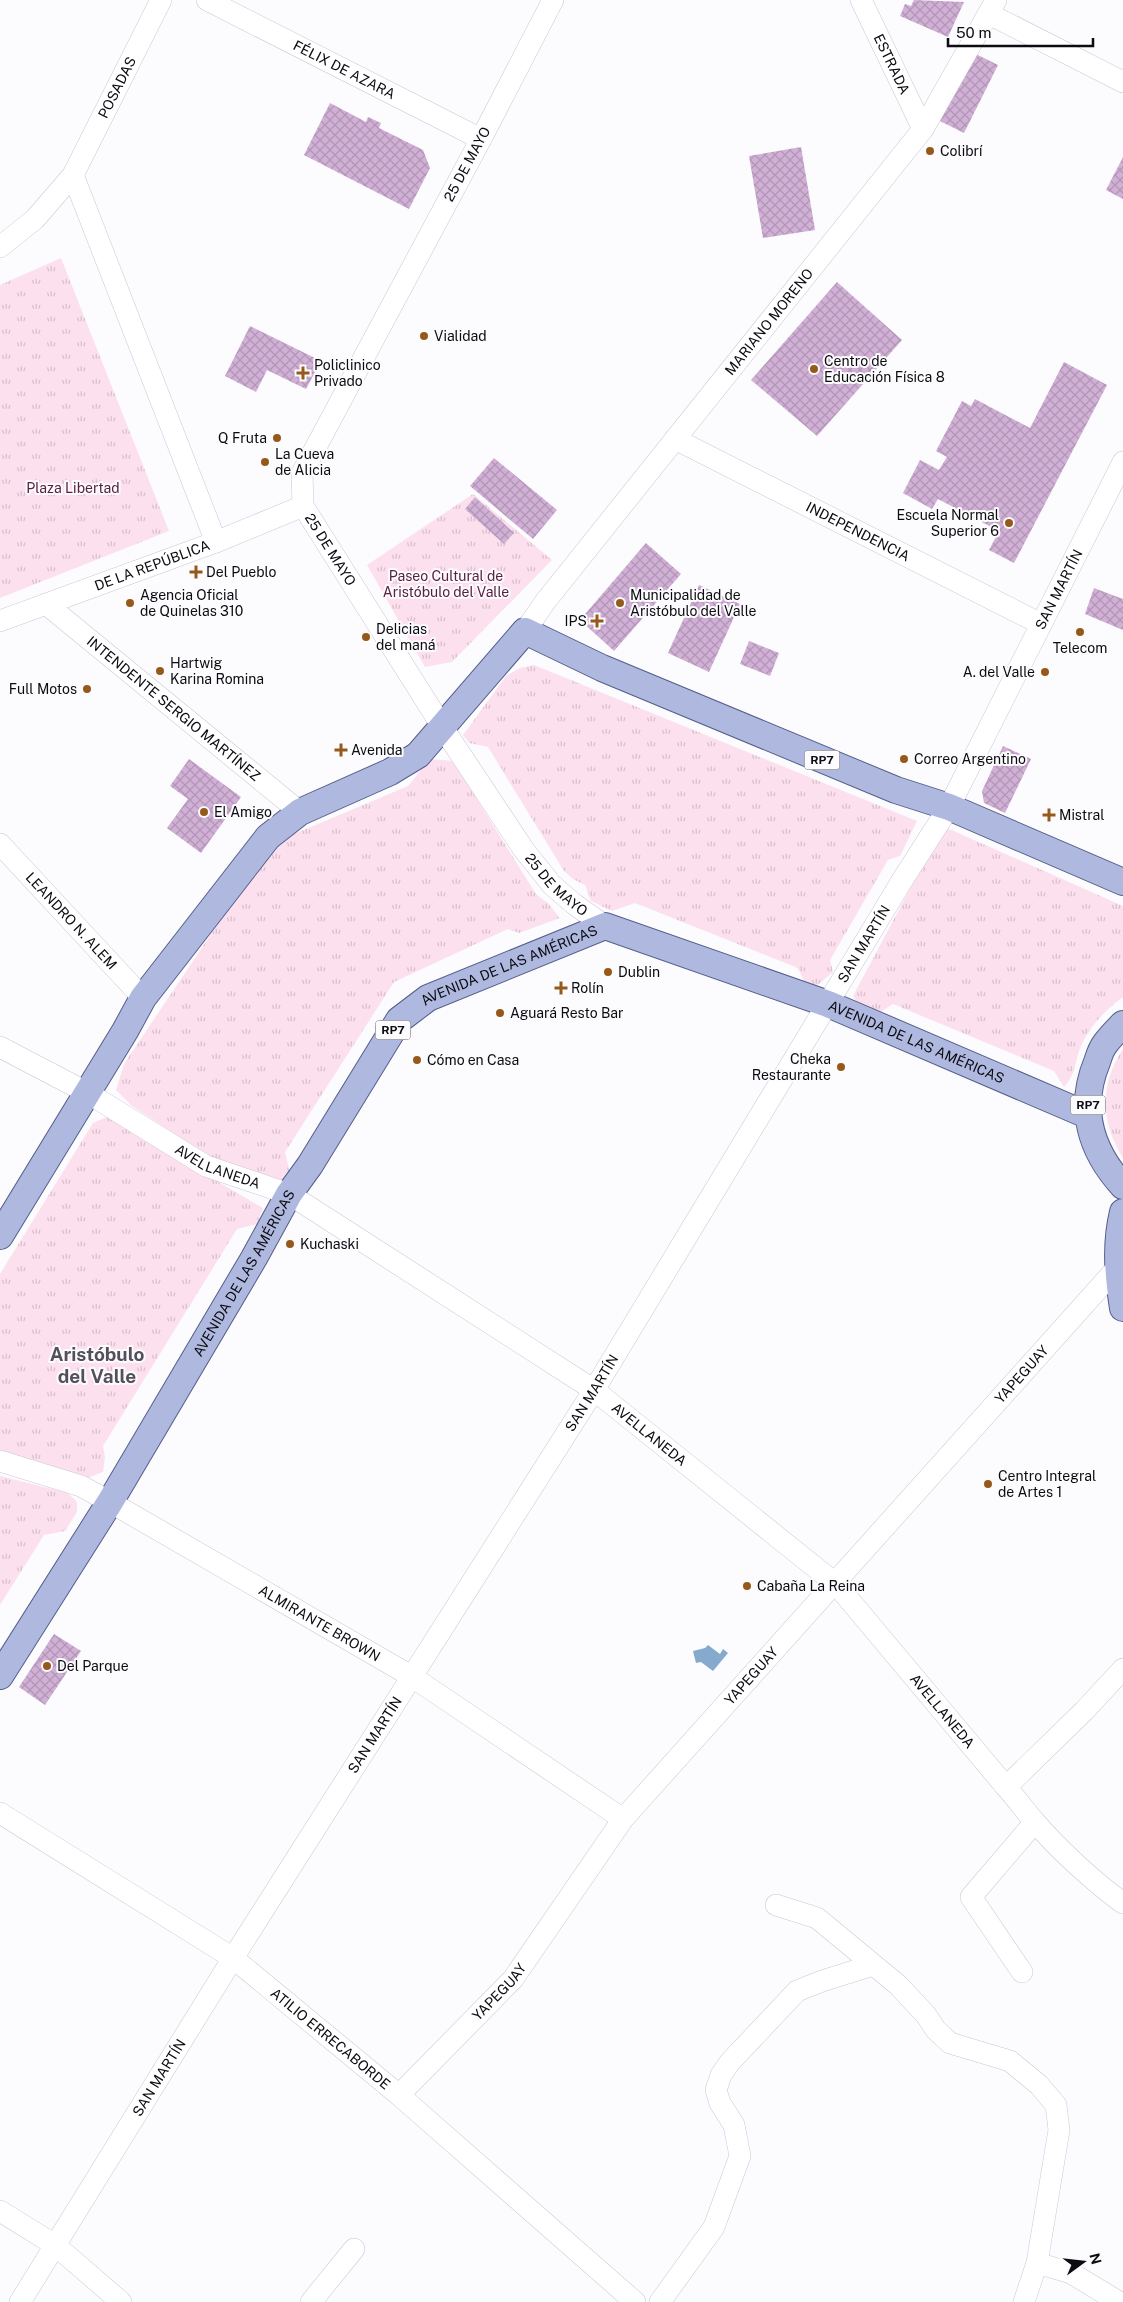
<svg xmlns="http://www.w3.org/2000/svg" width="1123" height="2302" viewBox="0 0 1123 2302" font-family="'Public Sans',sans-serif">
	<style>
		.grass { fill: url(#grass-tufts) }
		.water { fill: #86aacd }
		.building { fill: url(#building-cross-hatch) }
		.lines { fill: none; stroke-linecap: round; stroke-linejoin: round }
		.minor-casing { stroke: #cbc7d4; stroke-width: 22 }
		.major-casing { stroke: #545e8a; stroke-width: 28 }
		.minor { stroke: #fff; stroke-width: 21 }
		.major { stroke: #afb9e0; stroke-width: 26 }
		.poi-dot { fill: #96591c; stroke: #fcfbfe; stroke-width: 2 }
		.labels { text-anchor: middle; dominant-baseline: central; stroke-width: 4; stroke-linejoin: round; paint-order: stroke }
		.shield { fill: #fcfbfe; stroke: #545357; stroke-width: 1 }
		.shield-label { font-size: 12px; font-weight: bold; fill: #0c0b10 }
		.street-label { font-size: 14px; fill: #0c0b10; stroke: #fcfbfe }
		.poi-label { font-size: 14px; fill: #0c0b10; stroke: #fcfbfe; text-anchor: start }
		.park-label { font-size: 14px; fill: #592042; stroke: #fcfbfe }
		.district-label { font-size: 19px; font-weight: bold; fill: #53505b; stroke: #fcfbfe }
	</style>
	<defs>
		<pattern id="grass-tufts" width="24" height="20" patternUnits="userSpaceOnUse" patternTransform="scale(1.25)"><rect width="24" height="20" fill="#fde0ee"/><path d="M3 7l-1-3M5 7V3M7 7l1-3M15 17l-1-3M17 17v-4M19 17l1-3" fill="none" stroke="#d8bfcb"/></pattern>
		<pattern id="building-cross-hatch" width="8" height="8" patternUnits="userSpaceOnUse" patternTransform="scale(1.25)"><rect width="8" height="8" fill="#d1b0d6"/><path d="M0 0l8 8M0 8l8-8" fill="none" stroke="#b296b7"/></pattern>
	</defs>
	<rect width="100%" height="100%" fill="#fcfbfe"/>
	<!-- grass -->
	<g class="grass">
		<path d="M61,258l108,273 -169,67v-313z"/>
		<path d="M473,494l79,66 -100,102 -27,5 -58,-102z"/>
		<path d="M534,665l383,156 -17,35 -12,4 -58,100 3,12 -24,20 -11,-24 -163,-65 -23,8 -21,-10 -6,-16 -12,-6 -9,-8 -76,-124 -19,-4 -6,-8 43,-59 14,-8z"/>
		<path d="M430,759l23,2 83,133 12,9 12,15 -41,15 -11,-4 -114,53 -109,170 5,21 -8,11 -29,1 -121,-79 -16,-16 8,-26 142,-212 14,-12 128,-54z"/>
		<path d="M947,828l176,78v91c-19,14 -36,32 -44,54 -4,13 -5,26 -15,36l-10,-16 -161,-67 -14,9 -20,-6 -6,-11 83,-156z"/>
		<path d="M1123,1049v109c-4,-5 -6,-11 -9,-17 -14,-31 -10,-64 9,-92z"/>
		<path d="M107,1117l156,91 -6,16 -20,5 -134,217 2,11 -2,15 -18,7 -85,-26v-179l93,-151z"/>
		<path d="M0,1476l68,17 9,9v10l-12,19 -21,4 -44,70z"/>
	</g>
	<!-- water -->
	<path class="water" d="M708,1645l12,9 3,-5 5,4 -15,18 -12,-9 -5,1 -3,-12 12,-3z"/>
	<!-- building -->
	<g class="building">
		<path d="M914,0l50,2 -16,35 -48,-21 5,-12 6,2z"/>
		<path d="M974,53l24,12 -34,68 -24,-12z"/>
		<path d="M330,103l36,19 2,-5 13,6 -2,5 44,22 7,18 -21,41 -105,-54z"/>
		<path d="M801,147l14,83 -52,8 -14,-82z"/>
		<path d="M1123,157v42l-17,-9z"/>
		<path d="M837,282l65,58 -85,96 -66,-56z"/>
		<path d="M250,326l71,35 -15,28 -39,-19 -11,22 -31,-16z"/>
		<path d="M1064,362l43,23 -93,178 -25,-13 10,-19 -61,-32 -6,10 -29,-16 17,-33 19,10 8,-13 -11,-6 26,-50 9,5 4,-7 55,29z"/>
		<path d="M494,458l63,52 -24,29 -63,-53z"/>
		<path d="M475,497l39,36 -10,11 -39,-35z"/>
		<path d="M646,543l35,31 -67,77 -34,-31z"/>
		<path d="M699,585l41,19 -31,68 -41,-19z"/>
		<path d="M1094,588l29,11v31l-38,-16z"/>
		<path d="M749,641l30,12 -9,23 -30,-12z"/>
		<path d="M1003,746l28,13 -26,54 -21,-10 -2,-12z"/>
		<path d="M189,759l52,38 -40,56 -34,-25 21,-29 -18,-13z"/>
		<path d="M54,1634l27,17 -36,54 -26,-18z"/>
	</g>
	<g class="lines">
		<defs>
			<g id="minor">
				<path id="s1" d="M207,0l274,139"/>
				<path id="s2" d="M553,0l-72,139 -179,334 1,33 140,222 81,122 28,35 22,19 31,22"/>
				<path id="s3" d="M861,0l62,129"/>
				<path d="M989,14l134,68"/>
				<path d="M73,175l143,367"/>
				<path id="s4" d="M0,247l35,-28 38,-44 88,-175"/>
				<path id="s5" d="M675,439l366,185"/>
				<path id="s6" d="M46,604l254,208"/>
				<path id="s7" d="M0,621l216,-79 87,-36"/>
				<path id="s8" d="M525,631l20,-29 378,-473 73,-129"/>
				<path id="s9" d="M0,844l143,154"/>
				<path id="s10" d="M0,1047l88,46 118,73 83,28 305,196 242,194 170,203c11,12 19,24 29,35 23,27 60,61 88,81"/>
				<path id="s11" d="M0,1461l81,25 29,16 301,174 212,143"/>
				<path d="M1006,1787l78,-76 39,-42"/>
				<path id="s12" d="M0,1813l233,145 166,137 236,207"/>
				<path d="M776,1905l41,13 81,67 28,30 10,15 14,13 60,18 29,24 17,20 3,25 -22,133 -13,39"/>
				<path d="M1022,1972l-51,-75 64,-75"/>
				<path id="s13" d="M399,2095l114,-116 110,-160 494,-551"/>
				<path d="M0,2211l55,34 66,57"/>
				<path d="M1037,2263l34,10 48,29"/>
				<path id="s14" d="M20,2302l213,-344 361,-568 309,-511 46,-72 174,-345"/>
				<path d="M311,2302l43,-53"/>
				<path d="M660,2302l54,-75 26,-71 -6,-31 -14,-22 -4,-13 5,-15 9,-13 67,-71 25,-10 51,-16"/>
			</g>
			<g id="major">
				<path d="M1123,1024c-6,6 -13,13 -18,20 -4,5 -6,12 -8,18 -19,46 -7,88 26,124"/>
				<path d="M1123,1212c-8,33 -5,64 0,96"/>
				<path d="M0,1236l125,-205 18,-33 125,-161 32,-25 90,-40 28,-17 107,-124 77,37 294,122 53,17 174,75"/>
				<path id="s15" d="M0,1676l110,-174 144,-244 35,-64 21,-29 89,-145 29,-22 177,-72 223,78 259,111"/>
			</g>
		</defs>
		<!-- minor casing -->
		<use href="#minor" class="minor-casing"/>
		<!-- major casing -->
		<use href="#major" class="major-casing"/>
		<!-- minor -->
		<use href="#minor" class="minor"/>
		<!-- major -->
		<use href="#major" class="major"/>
	</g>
	<!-- markers -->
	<g class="poi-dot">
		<circle cx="930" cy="151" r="5"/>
		<circle cx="424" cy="336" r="5"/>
		<circle cx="814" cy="369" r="5"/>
		<path d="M300.5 365.5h5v5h5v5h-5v5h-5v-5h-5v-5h5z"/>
		<circle cx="277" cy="438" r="5"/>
		<circle cx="265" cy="462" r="5"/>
		<circle cx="1009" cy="523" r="5"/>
		<path d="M193.5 564.5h5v5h5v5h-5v5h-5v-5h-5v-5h5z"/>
		<circle cx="130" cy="603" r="5"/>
		<circle cx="620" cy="603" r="5"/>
		<path d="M594.5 613.5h5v5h5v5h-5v5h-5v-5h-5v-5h5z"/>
		<circle cx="1080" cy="632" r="5"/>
		<circle cx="366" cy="637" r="5"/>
		<circle cx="160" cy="671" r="5"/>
		<circle cx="1045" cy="672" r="5"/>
		<circle cx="87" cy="689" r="5"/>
		<path d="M338.5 742.5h5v5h5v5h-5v5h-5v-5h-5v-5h5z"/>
		<circle cx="904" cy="759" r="5"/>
		<circle cx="204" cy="812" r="5"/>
		<path d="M1046.5 807.5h5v5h5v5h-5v5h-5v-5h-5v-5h5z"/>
		<circle cx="608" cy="972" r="5"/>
		<path d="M558.5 980.5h5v5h5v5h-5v5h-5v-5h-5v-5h5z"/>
		<circle cx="500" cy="1013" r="5"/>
		<circle cx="417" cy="1060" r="5"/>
		<circle cx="841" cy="1067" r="5"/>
		<circle cx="290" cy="1244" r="5"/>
		<circle cx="988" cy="1484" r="5"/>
		<circle cx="747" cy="1586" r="5"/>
		<circle cx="47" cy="1666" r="5"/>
	</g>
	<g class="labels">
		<!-- shield labels -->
		<g class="shield">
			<rect x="804.5" y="750.5" width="35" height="19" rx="4"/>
			<rect x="375.5" y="1020.5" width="35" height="19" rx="4"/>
			<rect x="1070.5" y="1095.5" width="35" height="19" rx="4"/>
		</g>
		<g class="shield-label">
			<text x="822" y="760">RP7</text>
			<text x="393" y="1030">RP7</text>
			<text x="1088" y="1105">RP7</text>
		</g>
		<!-- street labels -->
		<g class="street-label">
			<text stroke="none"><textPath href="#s3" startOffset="71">ESTRADA</textPath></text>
			<text stroke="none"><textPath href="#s1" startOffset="154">FÉLIX DE AZARA</textPath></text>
			<text stroke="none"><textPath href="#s4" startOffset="201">POSADAS</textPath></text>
			<text transform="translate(467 164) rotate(-62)">25 DE MAYO</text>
			<text stroke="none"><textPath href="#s8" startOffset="394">MARIANO MORENO</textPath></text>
			<text stroke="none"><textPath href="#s5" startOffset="205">INDEPENDENCIA</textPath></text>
			<text stroke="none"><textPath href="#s2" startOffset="620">25 DE MAYO</textPath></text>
			<text stroke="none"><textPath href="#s7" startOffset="162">DE LA REPÚBLICA</textPath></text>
			<text stroke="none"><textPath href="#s14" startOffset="2004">SAN MARTÍN</textPath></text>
			<text stroke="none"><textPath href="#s6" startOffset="165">INTENDENTE SERGIO MARTÍNEZ</textPath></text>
			<text stroke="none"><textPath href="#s2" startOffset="1025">25 DE MAYO</textPath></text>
			<text stroke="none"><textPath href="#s9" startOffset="105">LEANDRO N. ALEM</textPath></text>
			<text stroke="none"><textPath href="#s14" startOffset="1599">SAN MARTÍN</textPath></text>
			<text stroke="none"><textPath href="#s15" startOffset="892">AVENIDA DE LAS AMÉRICAS</textPath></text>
			<text stroke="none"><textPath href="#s15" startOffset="1328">AVENIDA DE LAS AMÉRICAS</textPath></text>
			<text stroke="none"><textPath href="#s10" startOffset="249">AVELLANEDA</textPath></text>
			<text stroke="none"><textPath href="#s15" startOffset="471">AVENIDA DE LAS AMÉRICAS</textPath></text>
			<text stroke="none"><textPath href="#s13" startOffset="954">YAPEGUAY</textPath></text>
			<text stroke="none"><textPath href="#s14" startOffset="1074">SAN MARTÍN</textPath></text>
			<text stroke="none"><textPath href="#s10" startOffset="759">AVELLANEDA</textPath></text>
			<text stroke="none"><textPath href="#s11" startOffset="360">ALMIRANTE BROWN</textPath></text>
			<text stroke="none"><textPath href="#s13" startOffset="549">YAPEGUAY</textPath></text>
			<text stroke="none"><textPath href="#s10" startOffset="1164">AVELLANEDA</textPath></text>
			<text stroke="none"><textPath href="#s14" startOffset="669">SAN MARTÍN</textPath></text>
			<text stroke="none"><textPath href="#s13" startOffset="144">YAPEGUAY</textPath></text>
			<text stroke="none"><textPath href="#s12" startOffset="401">ATILIO ERRECABORDE</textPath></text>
			<text stroke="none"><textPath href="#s14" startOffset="264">SAN MARTÍN</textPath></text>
		</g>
		<!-- poi labels -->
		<g class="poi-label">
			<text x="940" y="151">Colibrí</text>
			<text x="434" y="336">Vialidad</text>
			<text x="824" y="361">Centro de<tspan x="824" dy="16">Educación Física 8</tspan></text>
			<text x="314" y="365">Policlinico<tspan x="314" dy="16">Privado</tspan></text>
			<text x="267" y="438" text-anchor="end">Q Fruta</text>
			<text x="275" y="454">La Cueva<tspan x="275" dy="16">de Alicia</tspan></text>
			<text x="999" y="515" text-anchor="end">Escuela Normal<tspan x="999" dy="16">Superior 6</tspan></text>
			<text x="206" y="572">Del Pueblo</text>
			<text x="140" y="595">Agencia Oficial<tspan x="140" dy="16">de Quinelas 310</tspan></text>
			<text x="630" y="595">Municipalidad de<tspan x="630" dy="16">Aristóbulo del Valle</tspan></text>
			<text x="587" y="621" text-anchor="end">IPS</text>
			<text x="376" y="629">Delicias<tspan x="376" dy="16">del maná</tspan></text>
			<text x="1080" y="648" text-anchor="middle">Telecom</text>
			<text x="170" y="663">Hartwig<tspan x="170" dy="16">Karina Romina</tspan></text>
			<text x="1035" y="672" text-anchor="end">A. del Valle</text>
			<text x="77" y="689" text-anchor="end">Full Motos</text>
			<text x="351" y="750">Avenida</text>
			<text x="914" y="759">Correo Argentino</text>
			<text x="214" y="812">El Amigo</text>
			<text x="1059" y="815">Mistral</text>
			<text x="618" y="972">Dublin</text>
			<text x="571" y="988">Rolín</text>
			<text x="510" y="1013">Aguará Resto Bar</text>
			<text x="831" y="1059" text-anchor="end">Cheka<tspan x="831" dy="16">Restaurante</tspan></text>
			<text x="427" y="1060">Cómo en Casa</text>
			<text x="300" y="1244">Kuchaski</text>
			<text x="998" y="1476">Centro Integral<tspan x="998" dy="16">de Artes 1</tspan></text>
			<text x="757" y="1586">Cabaña La Reina</text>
			<text x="57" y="1666">Del Parque</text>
		</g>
		<!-- park labels -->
		<g class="park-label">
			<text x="73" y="488">Plaza Libertad</text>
			<text x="446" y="576">Paseo Cultural de<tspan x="446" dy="16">Aristóbulo del Valle</tspan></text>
		</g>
		<!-- district labels -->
		<g class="district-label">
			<text x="97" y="1354">Aristóbulo<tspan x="97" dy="22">del Valle</tspan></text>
		</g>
	</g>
	<!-- north arrow -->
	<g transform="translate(1083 2262) rotate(75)" stroke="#fcfbfe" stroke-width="4" paint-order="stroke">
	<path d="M0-4L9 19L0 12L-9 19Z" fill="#0c0b10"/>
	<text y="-8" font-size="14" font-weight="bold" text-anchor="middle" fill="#0c0b10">N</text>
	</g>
	<!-- scale -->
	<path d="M948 38v8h145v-8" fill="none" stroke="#0c0b10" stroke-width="2.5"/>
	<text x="956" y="38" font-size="15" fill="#0c0b10" stroke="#fcfbfe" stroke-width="4" paint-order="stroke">50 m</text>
</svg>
